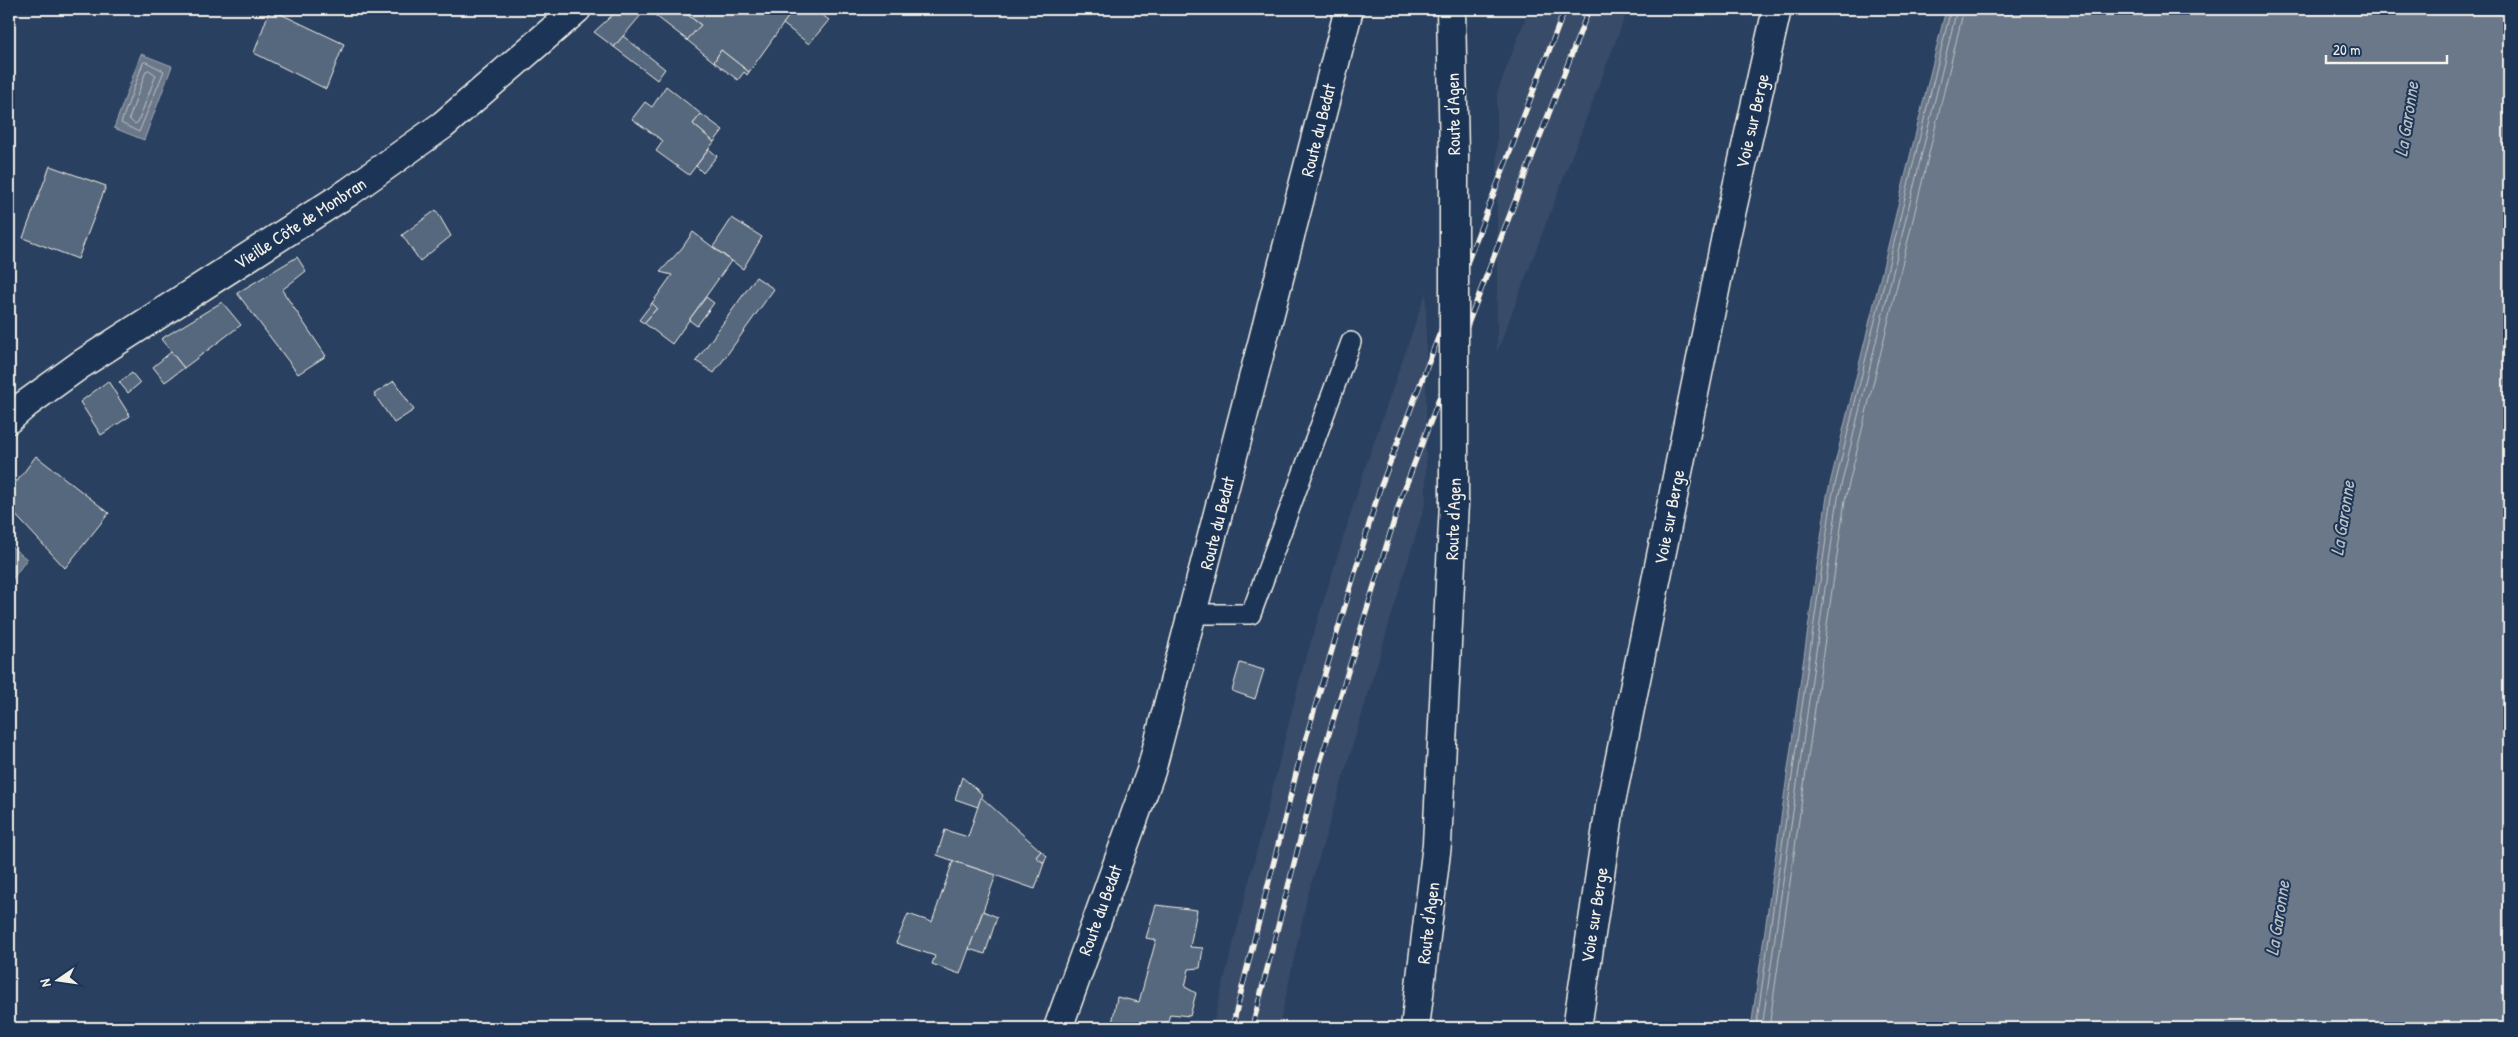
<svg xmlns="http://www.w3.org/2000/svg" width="2518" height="1037" viewBox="0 0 2518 1037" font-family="'Patrick Hand',sans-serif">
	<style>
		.built { fill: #374c69 }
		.water { fill: #6a788a; stroke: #a1a8b0 }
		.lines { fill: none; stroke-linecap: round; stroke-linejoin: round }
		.shore { stroke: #bdc1c2; stroke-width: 1 }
		.building { fill: #56677d; stroke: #f4f1e8 }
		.service-casing { stroke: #f4f1e8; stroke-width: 22 }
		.minor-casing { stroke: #f4f1e8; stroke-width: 31 }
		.secondary-casing { stroke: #f4f1e8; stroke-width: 31 }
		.primary-casing { stroke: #f4f1e8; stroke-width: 31 }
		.service { stroke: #1d3557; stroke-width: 19 }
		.minor { stroke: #1d3557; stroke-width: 28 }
		.secondary { stroke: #1d3557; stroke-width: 28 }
		.primary { stroke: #1d3557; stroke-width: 28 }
		.rail-casing { stroke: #f4f1e8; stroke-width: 5.5 }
		.rail { stroke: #1d3557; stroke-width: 4; stroke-dasharray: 11; stroke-linecap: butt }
		.secondary-bridge-casing { stroke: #f4f1e8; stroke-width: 31; stroke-linecap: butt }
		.secondary-bridge { stroke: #1d3557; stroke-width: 28 }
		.labels { text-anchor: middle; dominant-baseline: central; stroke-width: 4; stroke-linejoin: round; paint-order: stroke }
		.street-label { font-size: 18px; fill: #f4f1e8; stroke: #1d3557 }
		.water-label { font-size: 19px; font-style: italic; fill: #bdc1c2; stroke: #1d3557 }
	</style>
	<rect width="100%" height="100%" fill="#2a4060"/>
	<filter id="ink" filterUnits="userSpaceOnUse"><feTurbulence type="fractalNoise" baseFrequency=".02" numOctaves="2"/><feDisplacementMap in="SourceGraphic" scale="10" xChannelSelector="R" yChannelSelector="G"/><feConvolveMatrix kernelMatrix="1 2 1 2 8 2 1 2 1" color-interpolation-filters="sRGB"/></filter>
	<g filter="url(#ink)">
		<!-- built -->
		<g class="built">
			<path d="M1529,9h99l-131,343v-259z"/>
			<path d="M1426,292v209l-119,397 -28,130h-67l91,-361 60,-193z"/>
		</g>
		<!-- water -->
		<g class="water">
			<path d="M1946,9h563v1019h-758l76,-532z"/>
			<path d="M141,54l31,12 -28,74 -30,-12z"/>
			<path d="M9,545l18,14 -18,25z"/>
		</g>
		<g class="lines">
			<!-- shore -->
			<g class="shore">
				<path d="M146,62l18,9 -25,61 -18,-9 22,-60z"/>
				<path d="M149,70l7,5 -18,47 -3,2 -6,-5 17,-48z"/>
				<path d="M1756,1028l76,-531 119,-488"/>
				<path d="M1762,1028l76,-530 119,-489"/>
				<path d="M1769,1028l76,-528 119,-491"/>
			</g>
		</g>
		<!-- building -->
		<g class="building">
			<path d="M270,9l74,35 -18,45 -72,-36z"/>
			<path d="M619,9h16l6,6 -27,32 -20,-15z"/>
			<path d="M635,9h45l21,16 -14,15 -40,-31 -6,6z"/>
			<path d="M680,9h114l-45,63 -28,-22 -7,12 -27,-22 14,-15z"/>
			<path d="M794,9h20l15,11 -20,24 -26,-20z"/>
			<path d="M623,36l42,33 -8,11 -43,-33z"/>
			<path d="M721,50l28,22 -2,3 -3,-3 -6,8 -24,-18z"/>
			<path d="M666,86l35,28 -8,10 21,18 -25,33 -33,-24 7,-10 -31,-22 13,-17 7,5z"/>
			<path d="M701,114l22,16 -9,12 -21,-18z"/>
			<path d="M709,149l8,7 -14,17 -7,-7z"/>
			<path d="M50,166l56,20 -28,73 -55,-21z"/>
			<path d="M436,210l15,26 -31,25 -18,-26z"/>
			<path d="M732,218l30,19 -19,32 -30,-22z"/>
			<path d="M693,232l38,29 -59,83 -28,-21 13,-15 -5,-5 20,-28 -12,-3 22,-24z"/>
			<path d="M297,257l9,14 -24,19 44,66 -28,18 -61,-81z"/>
			<path d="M756,277l18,12 -60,84 -18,-12z"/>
			<path d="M706,297l8,6 -17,23 -8,-6z"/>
			<path d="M222,302l19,23 -57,43 -23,-29z"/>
			<path d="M652,303l5,5 -13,15 -5,-3z"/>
			<path d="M171,352l13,16 -19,14 -12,-15z"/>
			<path d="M132,373l8,10 -12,10 -9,-11z"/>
			<path d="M108,381l22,35 -29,19 -21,-33z"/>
			<path d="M394,381l20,29 -20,13 -20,-29z"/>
			<path d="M36,456l73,57 -44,55 -56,-60v-16z"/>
			<path d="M1240,663l24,7 -9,29 -23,-8z"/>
			<path d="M962,777l20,17 -4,13 -23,-8z"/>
			<path d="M981,797l60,54 -5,6 8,6 -9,26 -98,-34 8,-25 23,7z"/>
			<path d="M1041,851l6,5 -3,7 -8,-6z"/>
			<path d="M953,861l43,14 -36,99 -28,-10 3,-8 -39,-13 12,-29 24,8z"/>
			<path d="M1156,905l41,5 -7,37 13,1 -3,20 -11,1 -4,18 11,6 -6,23 -20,-2 -4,14h-35l-19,-4 5,-27 22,5 17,-62 -10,-2z"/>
			<path d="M983,911l14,6 -12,37 -16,-5z"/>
		</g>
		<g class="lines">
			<defs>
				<path id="service" d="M1193,614h58l100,-272"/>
				<g id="minor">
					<path d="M9,419l17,-15 54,-39 269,-173 94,-67 134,-116"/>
					<path d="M1058,1028l93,-257 198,-762"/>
				</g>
				<g id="secondary">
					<path d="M1451,9l3,146"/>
					<path d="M1415,1028l22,-184 17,-341"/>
				</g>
				<path id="primary" d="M1577,1028l33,-221 116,-571 51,-227"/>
			</defs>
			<!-- service casing -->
			<use href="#service" class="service-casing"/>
			<!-- minor casing -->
			<use href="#minor" class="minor-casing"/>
			<!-- secondary casing -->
			<use href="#secondary" class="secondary-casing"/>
			<!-- primary casing -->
			<use href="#primary" class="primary-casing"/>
			<!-- service -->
			<use href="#service" class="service"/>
			<!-- minor -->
			<use href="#minor" class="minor"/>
			<!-- secondary -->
			<use href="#secondary" class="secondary"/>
			<!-- primary -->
			<use href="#primary" class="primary"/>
			<defs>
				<g id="rail">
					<path d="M1232,1028l68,-270 79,-267 186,-482"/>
					<path d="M1252,1028l67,-262 82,-268 188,-489"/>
				</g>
			</defs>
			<!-- rail casing -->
			<use href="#rail" class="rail-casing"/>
			<!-- rail -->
			<use href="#rail" class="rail"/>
			<defs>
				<path id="secondary-bridge" d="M1454,155v348"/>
			</defs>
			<!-- secondary-bridge casing -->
			<use href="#secondary-bridge" class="secondary-bridge-casing"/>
			<!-- secondary-bridge -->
			<use href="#secondary-bridge" class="secondary-bridge"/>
		</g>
	</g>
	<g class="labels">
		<!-- street labels -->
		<g class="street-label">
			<text transform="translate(1453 114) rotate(-91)">Route d'Agen</text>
			<text transform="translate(1752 121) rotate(-77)">Voie sur Berge</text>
			<text transform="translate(1318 130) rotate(-76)">Route du Bedat</text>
			<text transform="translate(300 223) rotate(-33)">Vieille Côte de Monbran</text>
			<text transform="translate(1669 517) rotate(-79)">Voie sur Berge</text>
			<text transform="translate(1453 519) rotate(-88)">Route d'Agen</text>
			<text transform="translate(1217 523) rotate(-76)">Route du Bedat</text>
			<text transform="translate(1100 910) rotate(-70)">Route du Bedat</text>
			<text transform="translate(1594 915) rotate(-81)">Voie sur Berge</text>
			<text transform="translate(1428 923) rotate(-83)">Route d'Agen</text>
		</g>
		<!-- water labels -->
		<g class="water-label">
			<text transform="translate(2406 119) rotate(-81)">La Garonne</text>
			<text transform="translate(2342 518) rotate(-81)">La Garonne</text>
			<text transform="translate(2277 918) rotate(-81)">La Garonne</text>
		</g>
	</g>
	<!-- margin -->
	<rect width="2518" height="1037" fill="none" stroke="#1d3557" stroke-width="30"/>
	<rect x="15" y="15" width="2488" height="1007" fill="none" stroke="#f4f1e8" stroke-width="2" filter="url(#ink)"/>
	<!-- north arrow -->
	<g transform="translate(58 980) rotate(257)" stroke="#1d3557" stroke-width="4" paint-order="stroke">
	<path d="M0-4L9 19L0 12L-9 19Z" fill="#f4f1e8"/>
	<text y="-8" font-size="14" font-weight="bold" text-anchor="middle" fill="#f4f1e8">N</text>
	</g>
	<!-- scale -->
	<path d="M2326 55v8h121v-8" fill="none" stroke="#f4f1e8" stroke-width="2.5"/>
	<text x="2333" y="55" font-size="15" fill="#f4f1e8" stroke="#1d3557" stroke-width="4" paint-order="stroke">20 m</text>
</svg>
